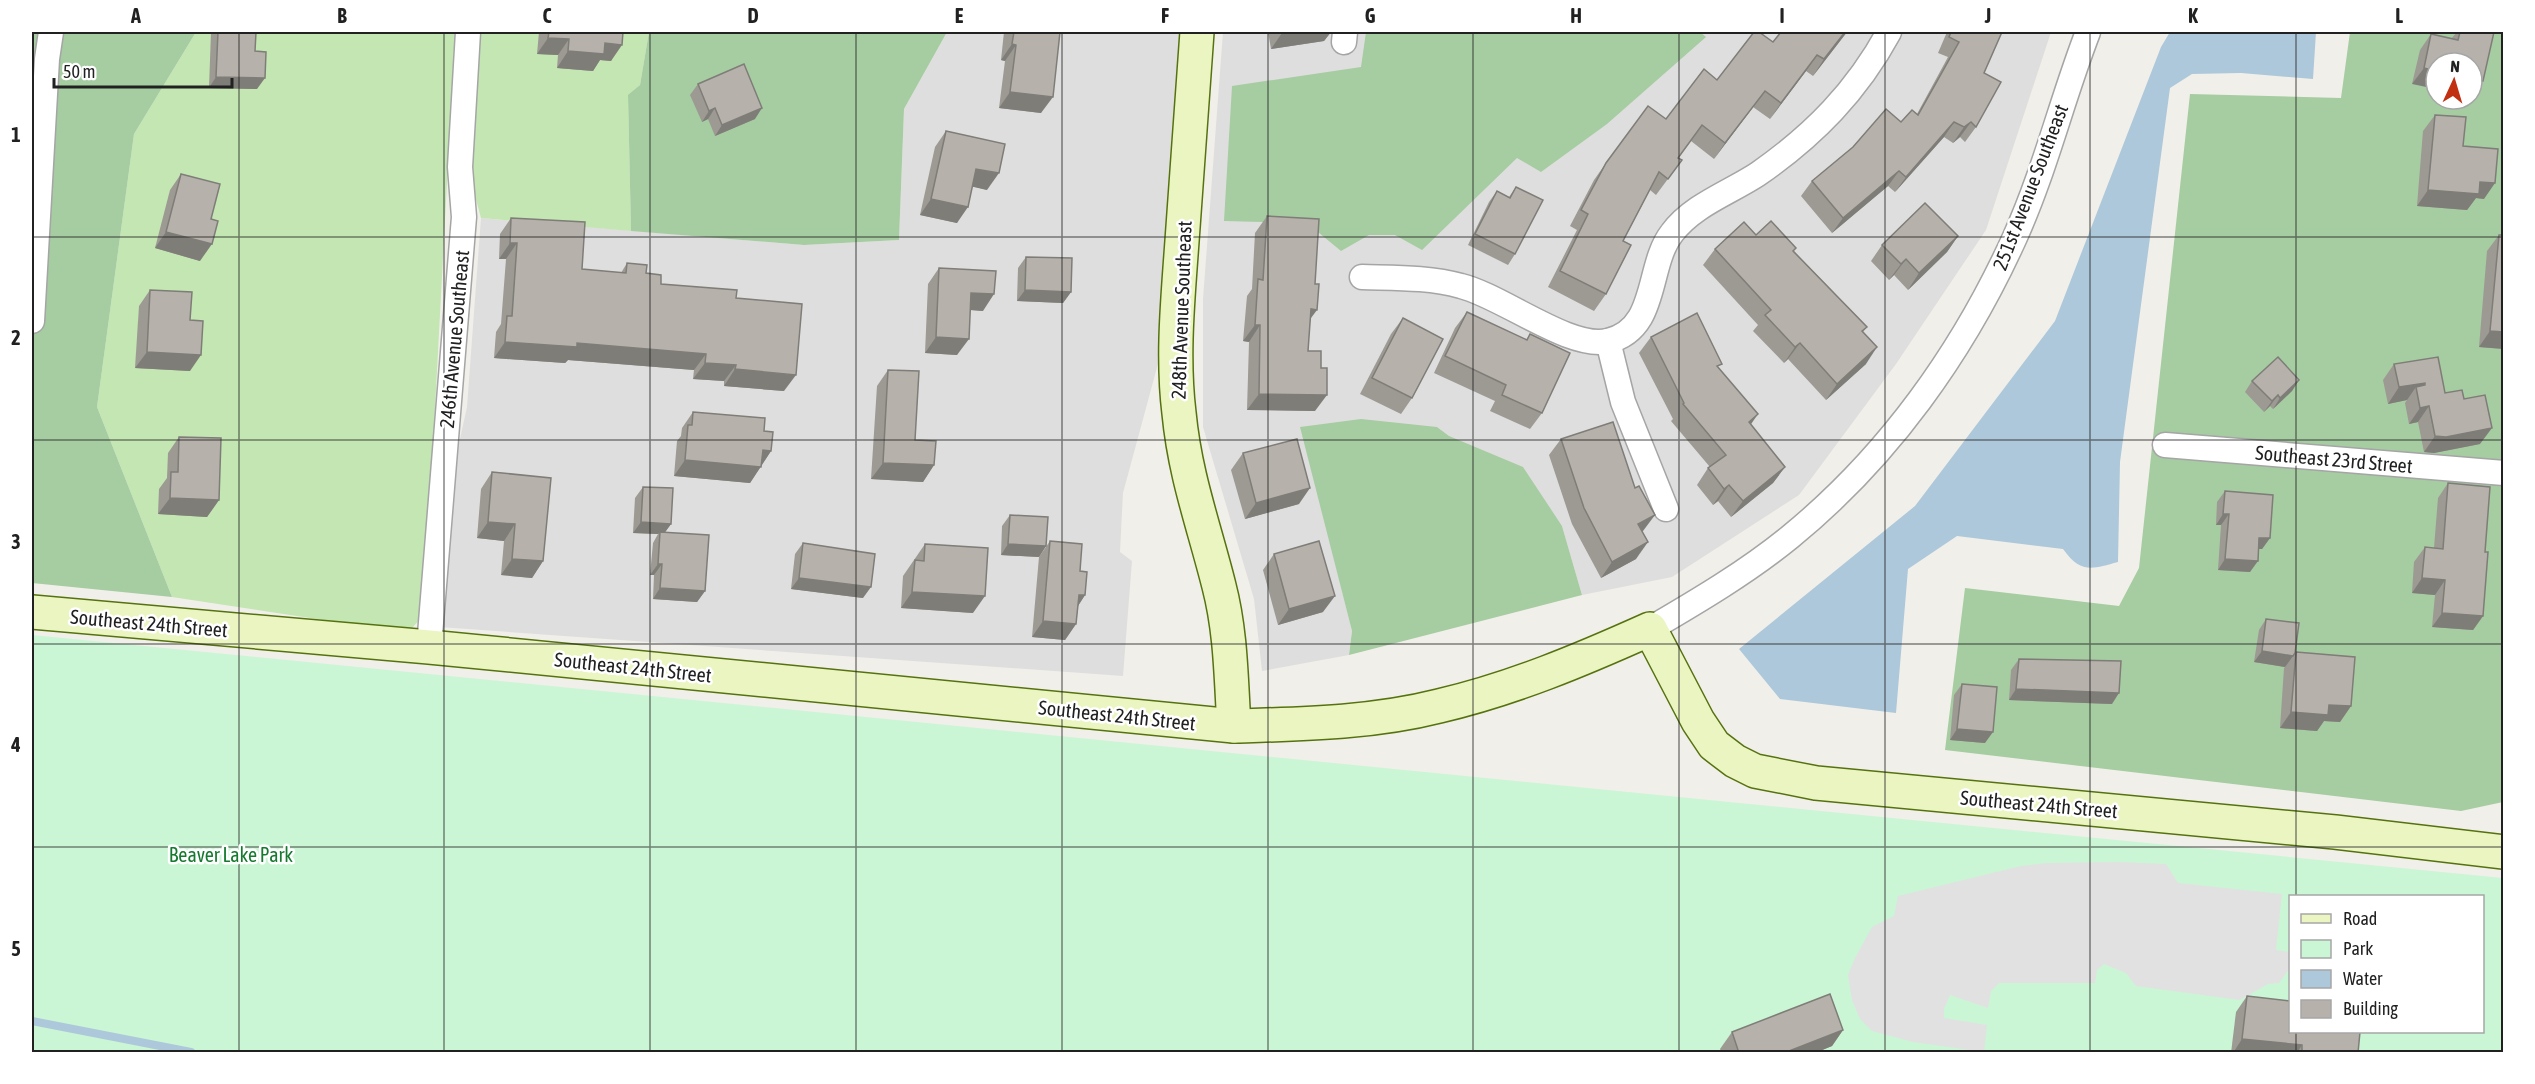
<svg xmlns="http://www.w3.org/2000/svg" width="2535" height="1084" viewBox="0 0 2535 1084" font-family="'Asap Condensed',sans-serif">
	<style>
		.residential { fill: #dfdede }
		.grass { fill: #c3e6b3 }
		.forest { fill: #a6cca1; fill-rule: evenodd }
		.park { fill: #caf6d5; fill-rule: evenodd }
		.parking { fill: #e1e1e1 }
		.water { fill: #adc8da }
		.lines { fill: none; stroke-linecap: round; stroke-linejoin: round }
		.stream { stroke: #adc8da; stroke-width: 8 }
		.street-casing { stroke: #a5a5a5; stroke-width: 27 }
		.secondary-casing { stroke: #56720f; stroke-width: 36 }
		.street { stroke: #fff; stroke-width: 24 }
		.secondary { stroke: #eaf5c2; stroke-width: 33 }
		.wall { fill: #9d9993 }
		.shaded-wall { fill: #7f7d78 }
		.building { fill: #b6b2ab; stroke: #7f7d78; stroke-width: 1.5 }
		.grid { fill: none; stroke: #212121; stroke-width: 1.5; stroke-opacity: 0.55 }
		.labels { text-anchor: middle; dominant-baseline: central; stroke-width: 5; stroke-linejoin: round; paint-order: stroke }
		.street-label { font-size: 20px; fill: #212121; stroke: #fff }
		.park-label { font-size: 20px; fill: #15792f; stroke: #fff }
		.neatline { fill: none; stroke: #212121; stroke-width: 2 }
		.grid-label { font-size: 20px; text-anchor: middle; font-weight: bold; fill: #212121 }
	</style>
	<rect width="100%" height="100%" fill="#f1efe9"/>
	<!-- residential -->
	<g class="residential">
		<path d="M947,32h236l-24,328 -36,133 -3,59 12,9 -9,115 -684,-49 15,-161 13,-59 14,-189 323,27 95,-5 5,-131z"/>
		<path d="M1223,32h828l-65,198 -90,134 -97,131 -127,82 -90,18 -20,-69 -125,-99h-136l51,204 -3,24 -87,16 -8,-72 -51,-172v-128z"/>
	</g>
	<!-- grass -->
	<g class="grass">
		<path d="M196,32h259l-31,583 -12,13 -16,3 -224,-34 -75,-190 37,-273z"/>
		<path d="M479,32h170l-9,53 -12,11 3,135 -150,-13 -12,-45z"/>
	</g>
	<!-- forest -->
	<g class="forest">
		<path d="M32,32h164l-62,102 -37,273 75,190 -140,-14z"/>
		<path d="M649,32h298l-43,77 -5,131 -95,5 -173,-14 -3,-136 12,-10z"/>
		<path d="M1366,32h334l6,5 -99,87 -66,48 -24,-14 -95,92 -27,-15h-26l-28,16 -34,-28 -83,-2 8,-135 129,-19z"/>
		<path d="M2350,32h153v770l-42,9 -516,-61 20,-162 154,18 20,-38 51,-474 151,4zM2436,63h36v36h-36z"/>
		<path d="M1361,419l76,8 12,9 74,31 39,59 20,69 -233,60 3,-24 -52,-204z"/>
	</g>
	<!-- park -->
	<path class="park" d="M32,635l2471,243v174h-2471zM2290,896h192v136h-192z"/>
	<!-- parking -->
	<path class="parking" d="M2121,862l45,2 12,19 104,11 -6,56 14,2v16l-11,15 -11,1 -28,16 -104,-14 -10,-13 -22,-9 -7,6 -2,13h-96l-8,8 -3,17 -38,-13 -6,14v9l43,7 -3,27 -71,-10 -41,-11 -12,-12 -8,-19 -4,-25 7,-17 17,-31 22,-11 4,-20 123,-30 25,-3z"/>
	<!-- water -->
	<path class="water" d="M2170,32h146l-3,47 -72,-6 -49,1 -22,14 -50,374 -2,100c-26,7 -37,12 -55,-13l-106,-13 -49,33 -12,144 -116,-14 -41,-50 176,-143 140,-185 106,-274z"/>
	<g class="lines">
		<!-- stream -->
		<path class="stream" d="M32,1021l159,31"/>
		<defs>
			<g id="street">
				<path d="M1344,42l1,-10"/>
				<path d="M1362,277c33,1 67,0 99,9 41,10 109,64 147,55 51,-12 38,-75 64,-108 21,-28 57,-40 86,-59 56,-39 99,-83 131,-142"/>
				<path d="M32,321l15,-262 4,-27"/>
				<path d="M1608,341l15,61 43,107"/>
				<path d="M2165,445l339,28"/>
				<path d="M1650,629c48,-28 97,-57 140,-92 98,-80 173,-185 225,-300 30,-66 47,-138 73,-205"/>
				<path d="M429,647l35,-430 -4,-50 8,-135"/>
			</g>
			<g id="secondary">
				<path d="M1197,32c-5,69 -10,139 -15,209 -4,57 -10,115 -3,172 6,63 25,113 40,173 12,46 12,93 15,140"/>
				<path d="M32,612l397,35 805,79c68,-2 138,-3 205,-20 73,-17 142,-46 211,-77l48,92 16,24 21,16 20,10 61,12 519,49 169,20"/>
			</g>
		</defs>
		<!-- street casing -->
		<use href="#street" class="street-casing"/>
		<!-- secondary casing -->
		<use href="#secondary" class="secondary-casing"/>
		<!-- street -->
		<use href="#street" class="street"/>
		<!-- secondary -->
		<use href="#secondary" class="secondary"/>
	</g>
	<!-- wall -->
	<g class="wall">
		<path d="M211,32h45l-1,19 2,38 -48,-1z"/>
		<path d="M539,32h84l-12,29 -11,-1 -7,11 -36,-3 1,-13 -21,-1z"/>
		<path d="M1004,32h56l-19,81 -42,-5 6,-47 -4,-1z"/>
		<path d="M1268,32h63l-7,9 -53,8z"/>
		<path d="M1781,32h66l-34,44 -7,-5 -36,48 -17,-12 -39,52 -23,-18 -13,17 4,2 -26,35 -6,-5 -27,51 -17,53 -12,17 -46,-24 29,-57 -7,-4 24,-46 12,-17 60,-44 51,-39 56,-38z"/>
		<path d="M1947,32h55l-18,41 -8,54 -11,15 -5,-5 -7,6 -9,-6 -49,55 -7,-6 -56,47 -31,-37 11,-15 89,-59 16,-8 31,-57 -10,-4z"/>
		<path d="M2457,32h37l-82,52 8,-34 11,-16 20,5z"/>
		<path d="M698,84l57,35 -40,17 -7,-17 -6,3 -12,-27z"/>
		<path d="M2435,115l28,31 21,53 -8,-1 -9,12 -50,-4 6,-75z"/>
		<path d="M946,131l41,59 -15,-4 -15,37 -37,-8 15,-68z"/>
		<path d="M181,174l19,87 -45,-13 15,-58z"/>
		<path d="M1516,187l-1,67 -7,11 -40,-20 21,-43 8,-11 12,6z"/>
		<path d="M1267,216l43,103 -2,32 7,60 -68,-1 2,-68 -6,-1 4,-45 5,-7 3,-56z"/>
		<path d="M511,218l71,51 39,4 6,-10 19,10 15,11 75,14 48,93 -60,-5v-5l-31,-2 1,-9 -126,-10 -3,3 -71,-5 2,-26 5,-8 5,-65h-7l1,-25z"/>
		<path d="M1756,235l38,16 73,76 -4,5 3,32 -40,36 -38,-41 -4,4 -31,-32 5,-6 -55,-60 12,-16z"/>
		<path d="M2499,235l5,114 -25,-2 8,-96z"/>
		<path d="M1958,236l-11,16 -39,38 -14,-15 -5,5 -18,-19 11,-16z"/>
		<path d="M1026,257l45,35 -8,11 -46,-2 1,-33z"/>
		<path d="M939,268l44,43 -13,-1 -13,45 -32,-2 3,-69z"/>
		<path d="M150,290l40,30v51l-55,-3 4,-62z"/>
		<path d="M1467,312l59,28 4,-6 12,79 -12,16 -40,-18 5,-10 -61,-28 21,-45z"/>
		<path d="M1403,318l9,80 -11,16 -41,-20 31,-60z"/>
		<path d="M1651,337l68,31 32,57 34,42 -12,16 -42,34 -13,-16 -5,4 -16,-20 11,-17 2,-1 -39,-46 2,-2 -34,-66z"/>
		<path d="M2394,364l51,29 19,6 16,45 -46,9 -10,-1 -6,-30 -9,2 -4,-21 2,-3 -19,4 -5,-24z"/>
		<path d="M888,370l27,70 19,25 -11,17 -52,-3 6,-93z"/>
		<path d="M2299,380l-7,11 -19,18 -3,-3 -6,6 -19,-20 7,-11z"/>
		<path d="M693,412l71,19 7,20 -21,32 -76,-7 3,-35 4,-5 1,-8z"/>
		<path d="M179,437l40,63 -12,17 -49,-3 1,-25 8,-11 1,-25z"/>
		<path d="M1561,439l82,92 -1,1 -6,27 -35,19 -29,-54 -23,-69z"/>
		<path d="M1243,453l56,51 -54,15 -14,-49z"/>
		<path d="M492,472l51,89 -11,17 -31,-3 3,-34 -27,-3 4,-49z"/>
		<path d="M2448,483l37,69 -2,64 -10,14 -41,-3 3,-32 -23,-2 2,-31 11,-15 9,1 4,-50z"/>
		<path d="M643,487l28,37 -6,8 40,59 -8,11 -44,-3 1,-24h-4l3,-32 5,-9 -25,-1 2,-35z"/>
		<path d="M2225,491l45,47 -8,11h-4l-8,23 -32,-2 3,-45h-5l1,-23z"/>
		<path d="M1010,515l36,31 -7,11 -38,-2 1,-29z"/>
		<path d="M1050,541l30,30 5,24 -7,11 -2,18 -11,16 -33,-3 7,-80z"/>
		<path d="M803,543l60,55 -72,-9 4,-35z"/>
		<path d="M925,544l48,69 -72,-5 2,-32z"/>
		<path d="M1274,554l49,58 -45,13 -15,-55z"/>
		<path d="M2266,619l29,34 56,53 -11,16 -16,-1 -7,10 -37,-3 4,-60 1,-1 -31,-5 5,-32z"/>
		<path d="M2019,659l93,45 -103,-4 2,-30z"/>
		<path d="M1962,684l23,59 -35,-3 4,-45z"/>
		<path d="M2247,996l111,57h-127l5,-41z"/>
		<path d="M1843,1030l-11,16 -17,7h-93l-2,-4 12,-17z"/>
	</g>
	<!-- shaded-wall -->
	<g class="shaded-wall">
		<path d="M1291,32h40l-7,9 -53,8 11,-16z"/>
		<path d="M1845,32h2l-34,44 11,-17z"/>
		<path d="M548,38l21,1 -11,16 -21,-1z"/>
		<path d="M605,43l17,2 -11,16 -11,-1 -7,11 -36,-3 11,-17z"/>
		<path d="M1012,44l4,1 -11,16 -4,-1z"/>
		<path d="M1817,55l-11,16 -36,48 11,-16z"/>
		<path d="M2424,68l12,3v18l-24,-5z"/>
		<path d="M216,77l49,1 -8,11 -48,-1z"/>
		<path d="M2472,79l11,2 -11,16z"/>
		<path d="M1765,91l-51,68 11,-16z"/>
		<path d="M1010,92l43,5 -12,16 -42,-5z"/>
		<path d="M715,108l-7,11 -6,3 7,-11z"/>
		<path d="M762,108l-7,11 -40,17 7,-11z"/>
		<path d="M1954,122l-10,15 -49,55 11,-15z"/>
		<path d="M1971,122l-11,15 -7,6 11,-16z"/>
		<path d="M976,169l23,4 -12,17 -22,-5z"/>
		<path d="M1899,171l-11,15 -56,47 11,-15z"/>
		<path d="M2480,182l15,1 -11,16 -8,-1 -9,12 -50,-4 11,-16z"/>
		<path d="M931,199l37,8 -11,16 -37,-8z"/>
		<path d="M166,232l46,12 -12,17 -45,-13z"/>
		<path d="M1958,236l-11,16 -39,38 11,-17z"/>
		<path d="M510,243h7l-11,16h-7z"/>
		<path d="M1906,259l-12,16 -5,5 12,-16z"/>
		<path d="M1025,290l46,2 -8,11 -46,-2z"/>
		<path d="M971,293l23,1 -11,17 -24,-2z"/>
		<path d="M1311,309l6,1 -12,16z"/>
		<path d="M1255,325h5l-11,17 -6,-1z"/>
		<path d="M2490,331l14,1v17l-25,-2z"/>
		<path d="M936,337l33,2 -12,16 -32,-2z"/>
		<path d="M505,342l72,1 129,11 -12,16 -126,-10 -3,3 -71,-5z"/>
		<path d="M1800,343l-12,16 -4,4 11,-16z"/>
		<path d="M1877,347l-11,17 -40,36 11,-16z"/>
		<path d="M147,352l54,3 -11,16 -55,-3z"/>
		<path d="M705,363l31,2 -12,16 -31,-2z"/>
		<path d="M735,369l61,6 -12,16 -60,-5z"/>
		<path d="M2299,380l-7,11 -19,18 7,-11z"/>
		<path d="M2425,383l-7,10 -2,-6 -9,13 -19,4 11,-17z"/>
		<path d="M1259,394l68,1 -12,16 -68,-1z"/>
		<path d="M2278,395l-8,11 -6,6 8,-11z"/>
		<path d="M2429,406l-11,16 -9,2 11,-16z"/>
		<path d="M1758,414l-11,16 2,-8z"/>
		<path d="M2492,428l-12,16 -46,9 -10,-1 11,-16z"/>
		<path d="M763,450l8,1 -21,32 -76,-7 11,-16z"/>
		<path d="M883,463l51,2 -11,17 -52,-3z"/>
		<path d="M1785,467l-12,16 -42,34 12,-16z"/>
		<path d="M1729,485l-11,16 -5,4 11,-16z"/>
		<path d="M1310,488l-11,16 -54,15 11,-16z"/>
		<path d="M170,498l49,2 -12,17 -49,-3z"/>
		<path d="M2223,514h6l-8,11h-5z"/>
		<path d="M1655,515l-12,16 -16,9 11,-16z"/>
		<path d="M488,522l27,2 -11,17 -27,-3z"/>
		<path d="M641,522l30,2 -8,11 -3,-3 -2,2 -25,-1z"/>
		<path d="M2259,538h11l-8,11h-11z"/>
		<path d="M1648,542l-12,17 -35,19 11,-16z"/>
		<path d="M1008,544l38,2 -7,11 -38,-2z"/>
		<path d="M512,559l31,2 -11,17 -31,-3z"/>
		<path d="M2225,559l33,2 -8,11 -32,-2z"/>
		<path d="M658,564h4l-8,11h-4z"/>
		<path d="M799,578l72,9 -8,11 -72,-9z"/>
		<path d="M2422,578l23,2 -10,15 -23,-2z"/>
		<path d="M660,588l45,3 -8,11 -44,-3z"/>
		<path d="M912,592l73,4 -12,17 -72,-5z"/>
		<path d="M1079,595h6l-11,17z"/>
		<path d="M1335,596l-12,16 -45,13 11,-16z"/>
		<path d="M2442,613l41,3 -10,14 -41,-3z"/>
		<path d="M1043,621l33,3 -11,16 -33,-3z"/>
		<path d="M2262,651l31,5 -8,11 -31,-5z"/>
		<path d="M2016,689l103,4 -7,11 -103,-4z"/>
		<path d="M2329,705l22,1 -11,16 -16,-1 -7,10 -37,-3 11,-16z"/>
		<path d="M1957,729l36,3 -8,11 -35,-3z"/>
		<path d="M1843,1030l-11,16 -17,7h-31z"/>
		<path d="M2242,1039l60,6 -5,8h-64z"/>
	</g>
	<!-- building -->
	<g class="building">
		<path d="M218,32h38l-1,19 11,1 -1,26 -49,-1z"/>
		<path d="M549,32h74l-1,13 -17,-2 -1,11 -36,-3 1,-12 -21,-1z"/>
		<path d="M1014,32h46l-7,65 -43,-5 6,-47 -4,-1z"/>
		<path d="M1754,32h5l14,10 8,-10h64l-21,27 -7,-4 -36,48 -16,-12 -40,52 -23,-18 -24,33 4,2 -14,19 -9,-7 -36,69 8,4 -25,49 -46,-23 28,-57 -7,-4 25,-47 42,-57 18,13 38,-50 13,11z"/>
		<path d="M1951,32h51l-18,41 17,9 -25,45 -5,-5 -7,5 -10,-5 -48,55 -7,-6 -56,47 -31,-37 41,-34 33,-38 15,13 11,-12 6,5 41,-73 -10,-5z"/>
		<path d="M2460,32h34l-11,49 -11,-2v-16h-36v8l-12,-3 7,-34 27,6z"/>
		<path d="M744,64l18,44 -40,17 -7,-17 -6,3 -11,-27z"/>
		<path d="M2435,115l31,2 -3,29 35,3 -3,34 -15,-1 -1,12 -51,-4z"/>
		<path d="M946,131l59,13 -6,29 -23,-4 -8,38 -37,-8z"/>
		<path d="M181,174l39,10 -9,35 7,2 -6,23 -46,-12z"/>
		<path d="M1516,187l27,13 -28,54 -40,-20 22,-43 13,7z"/>
		<path d="M1925,203l33,33 -39,37 -13,-14 -5,5 -19,-19z"/>
		<path d="M1267,216l52,3 -4,65h4l-2,26 -6,-1 -3,42h13v17h6v27l-68,-1 1,-69h-5l3,-46 5,1z"/>
		<path d="M511,218l74,4 -3,47 44,4 1,-10 20,2 -1,8 15,2v9l76,6 -1,8 66,6 -6,71 -61,-6 1,-4 -31,-2 1,-9 -129,-11v4l-72,-5 2,-26h5l5,-73h-7z"/>
		<path d="M1771,221l25,27 -3,3 74,76 -5,4 15,16 -40,37 -37,-41 -5,4 -30,-32 6,-5 -56,-61 29,-27 12,13z"/>
		<path d="M2499,235h5v97l-14,-1z"/>
		<path d="M1026,257l46,1 -1,34 -46,-2z"/>
		<path d="M939,268l57,3 -2,23 -23,-1 -2,46 -33,-2z"/>
		<path d="M150,290l42,2 -2,28 13,1 -2,34 -54,-3z"/>
		<path d="M1467,312l60,28 3,-6 40,19 -28,60 -40,-18 4,-10 -61,-29z"/>
		<path d="M1697,313l25,51 -5,2 41,48 -9,8 36,45 -42,34 -14,-16 -5,4 -16,-21 18,-13 -43,-51 1,-1 -33,-66z"/>
		<path d="M1403,318l40,21 -31,59 -40,-20z"/>
		<path d="M2278,357l21,23 -19,18 -2,-3 -6,6 -20,-20z"/>
		<path d="M2438,357l7,36 17,-3 2,9 21,-4 7,33 -46,9 -11,-1 -6,-30 -9,2 -4,-21 9,-2v-2l-26,4 -5,-23z"/>
		<path d="M888,370l31,1 -4,69 21,1 -2,24 -51,-2z"/>
		<path d="M693,412l72,6 -1,13 9,1 -2,19 -8,-1 -2,17 -76,-7 3,-35h4z"/>
		<path d="M1613,422l22,66 4,-2 16,29 -17,9 10,18 -36,20 -28,-54 -23,-69z"/>
		<path d="M179,437l42,1 -2,62 -49,-2 1,-26h7z"/>
		<path d="M1297,439l13,49 -54,15 -13,-50z"/>
		<path d="M492,472l59,6 -8,83 -31,-2 3,-35 -27,-2z"/>
		<path d="M2448,483l42,4 -5,65h3l-5,64 -41,-3 3,-33 -23,-2 3,-31 18,2z"/>
		<path d="M643,487l30,1 -2,36 -30,-2z"/>
		<path d="M2225,491l48,4 -3,43h-11l-1,23 -33,-2 4,-45h-6z"/>
		<path d="M1010,515l38,2 -2,29 -38,-2z"/>
		<path d="M660,532l49,3 -4,56 -45,-3 2,-24h-4z"/>
		<path d="M1050,541l32,3 -2,27 7,1 -2,23h-6l-3,29 -33,-3z"/>
		<path d="M1319,541l16,55 -46,13 -15,-55z"/>
		<path d="M803,543l72,11 -4,33 -72,-9z"/>
		<path d="M925,544l63,4 -3,48 -73,-4 3,-32 9,1z"/>
		<path d="M2266,619l33,4 -4,30 -2,3 -31,-5z"/>
		<path d="M2296,652l59,5 -4,49 -22,-1 -1,10 -37,-3z"/>
		<path d="M2019,659l102,2 -2,32 -103,-4z"/>
		<path d="M1962,684l35,3 -4,45 -36,-3z"/>
		<path d="M1830,994l13,36 -59,23h-45l-7,-21z"/>
		<path d="M2247,996l43,5v31h70l-2,21 -19,-2v2h-37v-8l-60,-6z"/>
	</g>
	<!-- grid -->
	<path class="grid" d="M239,32v1020M444,32v1020M650,32v1020M856,32v1020M1062,32v1020M1268,32v1020M1473,32v1020M1679,32v1020M1885,32v1020M2090,32v1020M2296,32v864M32,237h2472M32,440h2472M32,644h2472M32,847h2472M2296,1032v20"/>
	<g class="labels">
		<!-- street labels -->
		<g class="street-label">
			<text transform="translate(2030 187) rotate(-69)">251st Avenue Southeast</text>
			<text transform="translate(1181 310) rotate(-88)">248th Avenue Southeast</text>
			<text transform="translate(454 339) rotate(-85)">246th Avenue Southeast</text>
			<text transform="translate(2334 459) rotate(5)">Southeast 23rd Street</text>
			<text transform="translate(149 623) rotate(5)">Southeast 24th Street</text>
			<text transform="translate(633 667) rotate(6)">Southeast 24th Street</text>
			<text transform="translate(1117 715) rotate(6)">Southeast 24th Street</text>
			<text transform="translate(2039 804) rotate(5)">Southeast 24th Street</text>
		</g>
		<!-- park labels -->
		<g class="park-label">
			<text x="231" y="854">Beaver Lake Park</text>
		</g>
	</g>
	<!-- border -->
	<rect width="2535" height="1084" fill="none" stroke="#ffffff" stroke-width="66"/>
	<!-- legend -->
	<rect x="2289" y="895" width="195" height="138" fill="#ffffff" stroke="#a6a6a6" stroke-width="1.5"/>
	<rect x="2301" y="914" width="30" height="9" fill="#eaf5c2" stroke="#a6a6a6" stroke-width="1.5"/>
	<text x="2343" y="925" font-size="18" fill="#212121">Road</text>
	<rect x="2301" y="940" width="30" height="18" fill="#caf6d5" stroke="#a6a6a6" stroke-width="1.5"/>
	<text x="2343" y="955" font-size="18" fill="#212121">Park</text>
	<rect x="2301" y="970" width="30" height="18" fill="#adc8da" stroke="#a6a6a6" stroke-width="1.5"/>
	<text x="2343" y="985" font-size="18" fill="#212121">Water</text>
	<rect x="2301" y="1000" width="30" height="18" fill="#b6b2ab" stroke="#a6a6a6" stroke-width="1.5"/>
	<text x="2343" y="1015" font-size="18" fill="#212121">Building</text>
	<!-- north arrow -->
	<g transform="translate(2454 81) rotate(4)"><circle r="28" fill="#ffffff" stroke="#a6a6a6" stroke-width="1.5"/>
	<path d="M0-4.5L10 22L0 15L-10 22Z" fill="#c13011"/>
	<text y="-9" font-size="16" font-weight="bold" text-anchor="middle" fill="#212121">N</text>
	</g>
	<!-- scale -->
	<path d="M54 78v9h178v-9" fill="none" stroke="#212121" stroke-width="3"/>
	<text x="63" y="78" font-size="18" fill="#212121" stroke="#ffffff" stroke-width="4.5" paint-order="stroke">50 m</text>
	<rect x="33" y="33" width="2469" height="1018" class="neatline"/>
	<g class="grid-label">
		<text x="136" y="23">A</text>
		<text x="342" y="23">B</text>
		<text x="547" y="23">C</text>
		<text x="753" y="23">D</text>
		<text x="959" y="23">E</text>
		<text x="1165" y="23">F</text>
		<text x="1370" y="23">G</text>
		<text x="1576" y="23">H</text>
		<text x="1782" y="23">I</text>
		<text x="1988" y="23">J</text>
		<text x="2193" y="23">K</text>
		<text x="2399" y="23">L</text>
		<text x="16" y="142">1</text>
		<text x="16" y="345">2</text>
		<text x="16" y="549">3</text>
		<text x="16" y="752">4</text>
		<text x="16" y="956">5</text>
	</g>
</svg>
